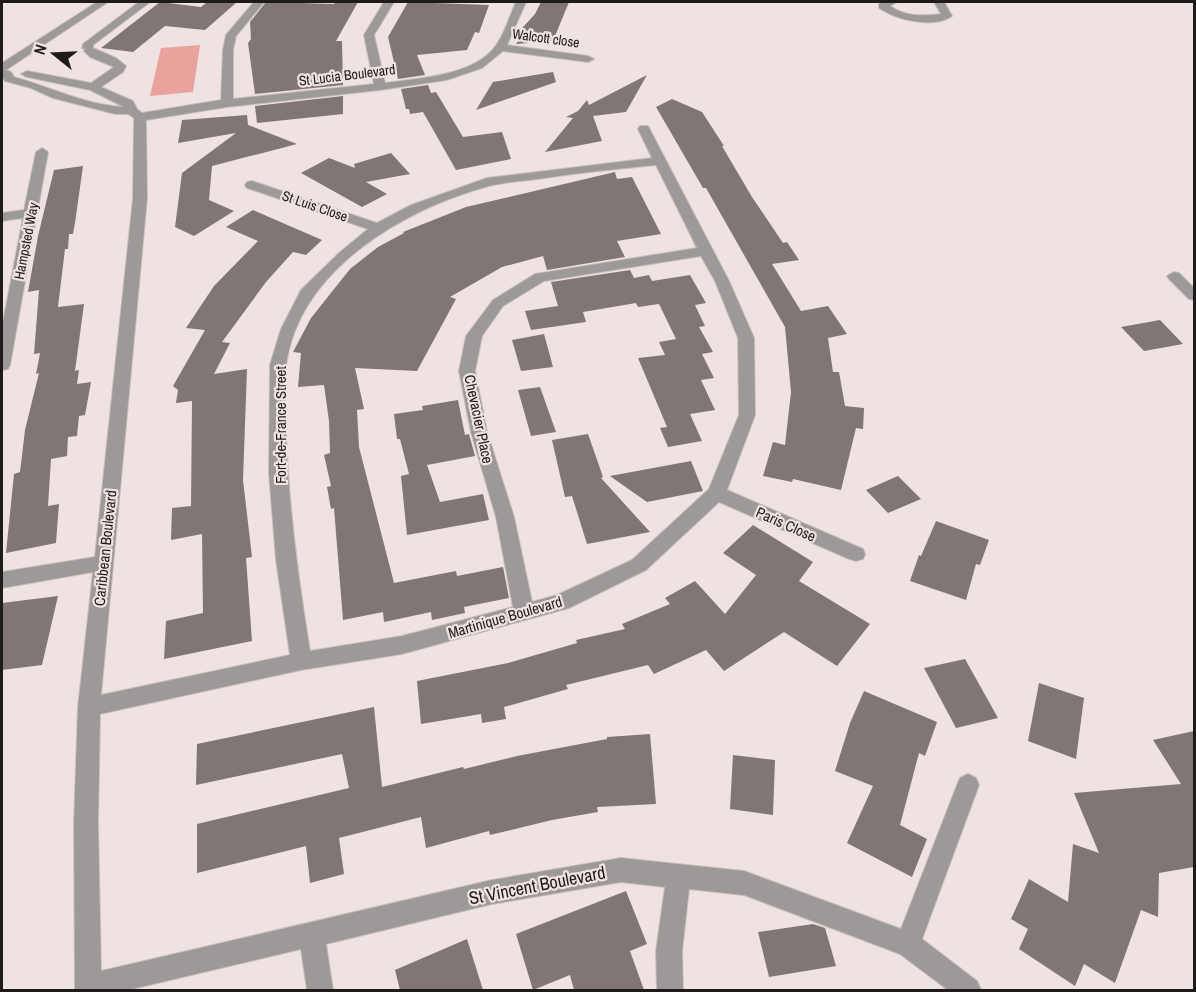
<svg xmlns="http://www.w3.org/2000/svg" width="1196" height="992" viewBox="0 0 1196 992" font-family="'Archivo Narrow',sans-serif">
	<style>
		.green { fill: #e9a29c }
		.building { fill: #807675 }
		.lines { fill: none; stroke-linecap: round; stroke-linejoin: round }
		.minor-casing { stroke: #c9bfbe; stroke-width: 2 }
		.minor { fill: #9d9998; fill-rule: evenodd }
		.labels { text-anchor: middle; dominant-baseline: central; stroke-width: 4.5; stroke-linejoin: round; paint-order: stroke }
		.far-street-label { font-size: 14px; fill: #1f1b1a; stroke: #eee3e2 }
		.street-label { font-size: 15px; fill: #1f1b1a; stroke: #eee3e2 }
		.near-street-label { font-size: 18px; fill: #1f1b1a; stroke: #eee3e2 }
	</style>
	<rect width="100%" height="100%" fill="#eee3e2"/>
	<!-- green -->
	<path class="green" d="M200,45l-7,47 -43,4 11,-48z"/>
	<!-- building -->
	<g class="building">
		<path d="M160,2l41,5 6,-5h30l-32,28 -40,-4 -32,26 -32,-4z"/>
		<path d="M266,2l68,2 2,-2h22l-22,39h6l1,44 -88,9 -7,-51 3,-4 -1,-17z"/>
		<path d="M408,2l81,3 -10,28 -4,-1 -8,18 -50,5 8,20 -27,4 -10,-42z"/>
		<path d="M541,2h28l-16,39 -37,3 5,-7 -6,-1 20,-22z"/>
		<path d="M553,72l3,10 -80,28 17,-28z"/>
		<path d="M647,75l-21,37 -33,4 9,25 -57,11 28,-34 -7,-1 12,-6 9,-11 2,5z"/>
		<path d="M428,85l3,8 5,-1 27,45 39,-5 9,27 -55,11 -33,-58 -13,2 -1,-5h-3l-5,-20z"/>
		<path d="M343,96v18l-86,9 -2,-17z"/>
		<path d="M672,99l30,13 22,34h-2l30,51 31,46 4,-1 12,18 -27,4 29,47 27,-5 19,28 -19,4 5,34h6l6,34 19,2 -1,21 -7,-1 -15,62 -48,-11 -1,3 -29,-6 10,-34 12,3 6,-53 -6,-65 -79,-139h-3l-47,-81z"/>
		<path d="M247,115l1,10 49,19 -85,22 -3,34 25,11 -40,25 -19,-9 7,-54 54,-40 -58,10 4,-23z"/>
		<path d="M391,153l19,21 -44,8 21,12 -25,13 -61,-34 28,-15 26,10 -1,-4z"/>
		<path d="M83,166l-8,57 -2,11h-4l-1,15h-3l-7,58 26,-3 -9,67 4,-1 -2,14 14,-2 -6,33 -6,1 -2,20 -9,1 -1,19 -16,3 -3,47 11,-2 -3,39 -50,10 8,-79 6,-2 5,-42 14,-57 -3,1 4,-21 -6,1 5,-64 -11,2 10,-56 16,-66z"/>
		<path d="M615,172l2,7 15,-2 29,57 -44,7 8,16 -78,13 -4,-14 -41,11 -52,30 6,2 -39,72 -62,-3 9,41 -7,1 2,37 35,136 62,-12 1,5 46,-9 6,31 -45,9 1,6 -33,7 -1,-8 -47,10 -1,-10 -40,8 -9,-112 -3,1 -4,-22 4,-1 -7,-31 6,-2 -1,-32 -5,-36 -26,2 3,-34 -8,-1 18,-34 39,-49 28,-22 26,-14 -1,-1 63,-25z"/>
		<path d="M253,210l69,30 -16,15 -13,-3 -27,30 -44,60 8,1 -16,31 33,-5 -4,111 9,77 -6,1 6,83 -88,18 2,-38 37,-8 -1,-79 -31,6 1,-32 19,-2 1,-105 -16,2 2,-13 -5,-4 32,-56 -19,-2 28,-42 44,-45 -32,-14z"/>
		<path d="M630,270l4,8 15,-3 3,6 38,-6 16,28 -11,2 10,21 -6,1 14,25 -11,2 12,24 -13,2 14,30 -25,4 12,27 -34,6 -8,-19 7,-1 -29,-69 27,-3 -6,-13 17,-3 -17,-35 -21,3 -2,-4 -53,9 3,10 -55,8 -6,-19 33,-5 -7,-24z"/>
		<path d="M1160,320l23,24 -39,7 -23,-24z"/>
		<path d="M544,334l9,33 -32,4 -9,-31z"/>
		<path d="M540,387l16,45 -25,4 -13,-46z"/>
		<path d="M458,400l7,35 4,-1 6,22 -48,9 13,37 43,-8 6,26 -82,15 -6,-59 8,-2 -9,-35h-3l-3,-25 29,-4 -1,-4z"/>
		<path d="M588,434l15,43 -2,1 49,54 -63,12 -15,-48 -7,1 -13,-57z"/>
		<path d="M691,461l12,30 -56,11 -37,-26z"/>
		<path d="M898,476l23,23 -33,14 -22,-23z"/>
		<path d="M936,521l53,19 -9,25 -4,-1 -10,36 -56,-19 9,-26 2,1z"/>
		<path d="M753,525l60,37 -14,19 71,43 -33,42 -53,-34 -60,39 -18,-21 -52,24 -6,-9 -82,20 2,4 -64,18 2,12 -24,4 -1,-9 -60,10 -4,-43 91,-18 69,-20 -1,-3 49,-11 -3,-5 48,-20 -5,-6 30,-17 30,33 31,-39 -33,-22z"/>
		<path d="M58,596l-16,69 -40,5v-67z"/>
		<path d="M965,659l33,59 -42,10 -32,-60z"/>
		<path d="M1039,683l45,15 -8,61 -48,-18z"/>
		<path d="M864,691l73,31 -12,34 -6,-3 -19,72 27,14 -15,38 -65,-34 26,-57 -38,-15 15,-48z"/>
		<path d="M374,707l8,80 81,-20 1,2 53,-13 90,-17v-2l43,-3 6,70 -59,3 1,5 -46,8 -62,15 -1,-4 -63,17 -5,-31 -82,21 5,36 -34,9 -4,-37 -109,27v-49l152,-36 -7,-34 -146,31 1,-41z"/>
		<path d="M1194,731v136l-35,6 -1,44 -17,-7 -26,73 -31,-19 -9,22 -56,-37 9,-20 -17,-10 18,-40 39,23 5,-58 26,9 -25,-60 107,-9 -28,-44z"/>
		<path d="M733,755l42,5 -2,55 -43,-6z"/>
		<path d="M626,891l21,53 -17,7 14,39h-70l-4,-15 -37,15 -17,-56z"/>
		<path d="M813,924l12,4 11,38 -67,11 -11,-45z"/>
		<path d="M467,939l16,51h-83l-5,-20z"/>
	</g>
	<g class="lines">
		<defs>
			<g id="minor">
				<path d="M97,2h11l-102,68 5,2 3,5c36,10 72,28 110,30l-34,-17 -63,-13 -6,-3 6,-3 64,12 23,-16 -24,-10 -8,-8 1,-5 56,-42h11l-57,43v3l23,10 10,8 -3,6 -22,15 32,14 4,8 5,4 79,-13 2,-50 3,-15 28,-33h10l-28,34 -3,14v49l141,-15 -10,-49 20,-33h10l-20,33 11,48c34,-5 91,-7 112,-39 8,-12 13,-29 19,-42h10l-19,43 81,11 6,3 -6,3 -85,-11 -21,17 -35,12 -67,10 -153,17 -81,13 1,78 -46,497 189,-40 -14,-95 -7,-87 1,-108 11,-36 20,-39 38,-37 29,-24 -121,-41 -2,-3 2,-3 5,-1 125,42 34,-18 76,-27 165,-20 -14,-29 2,-3h8l81,155 25,57 1,77 -28,75 136,59 2,5 -2,5 -7,2 -7,-2 -130,-57 -73,68 -77,38 -167,46 -101,16 -201,44 -2,109 3,148 391,-91 129,-22 123,13 157,58 56,-144 3,-7 8,-4 8,4 3,7 -57,154 55,42 4,9h-33l-48,-36 -156,-59 -55,-6 -7,62 1,39h-26l-1,-39 9,-64 -44,-5 -129,22 -166,40 7,46h-26l-6,-41 -173,41h-53l-1,-167 4,-116 15,-135 -91,16v-16l93,-15 38,-359 1,-80 -6,-4h-13l-62,-16 -22,-10 -26,-7 -3,-5v-13zM656,165l41,83 -162,26 -42,26 -27,36 -7,35 12,61 25,85 17,90 -111,29 -92,15c-12,-74 -22,-147 -24,-221 -1,-21 -3,-44 0,-64 12,-96 118,-157 203,-180 15,-4 33,-5 49,-7 39,-6 78,-10 118,-14zM701,256l14,25 23,57 1,77 -30,74 -77,71 -75,35 -25,7 -18,-85 -27,-85 -12,-61 7,-35 21,-30 41,-25z"/>
				<path d="M885,2h12l-7,4c16,11 33,10 51,8l-7,-12h10l8,14c-18,13 -56,4 -73,-8v-4z"/>
				<path d="M42,148l6,4 -38,213 -2,4 -6,1v-43l21,-109 -21,3v-8l22,-3 12,-58z"/>
				<path d="M1174,272l5,1 15,15v12l-5,-1 -20,-20 -2,-3z"/>
			</g>
		</defs>
		<!-- minor casing -->
		<use href="#minor" class="minor-casing"/>
		<!-- minor -->
		<use href="#minor" class="minor"/>
	</g>
	<g class="labels">
		<!-- far-street labels -->
		<g class="far-street-label">
			<text transform="translate(546 38) rotate(8)">Walcott close</text>
			<text transform="translate(347 75) rotate(-7)">St Lucia Boulevard</text>
			<text transform="translate(315 206) rotate(19)">St Luis Close</text>
			<text transform="translate(26 241) rotate(-79)">Hampsted Way</text>
		</g>
		<!-- street labels -->
		<g class="street-label">
			<text transform="translate(479 419) rotate(78)">Chevacier Place</text>
			<text transform="translate(280 425) rotate(-90)">Fort-de-France Street</text>
			<text transform="translate(786 524) rotate(24)">Paris Close</text>
			<text transform="translate(105 548) rotate(-84)">Caribbean Boulevard</text>
			<text transform="translate(505 617) rotate(-16)">Martinique Boulevard</text>
		</g>
		<!-- near-street labels -->
		<g class="near-street-label">
			<text transform="translate(537 885) rotate(-11)">St Vincent Boulevard</text>
		</g>
	</g>
	<!-- border -->
	<rect width="1196" height="992" fill="none" stroke="#1f1b1a" stroke-width="6"/>
	<!-- north arrow -->
	<g transform="translate(54 54) rotate(288)" stroke="#eee3e2" stroke-width="4.5" paint-order="stroke">
	<path d="M0-4.5L10 22L0 15L-10 22Z" fill="#1f1b1a"/>
	<text y="-9" font-size="16" font-weight="bold" text-anchor="middle" fill="#1f1b1a">N</text>
	</g>
</svg>
